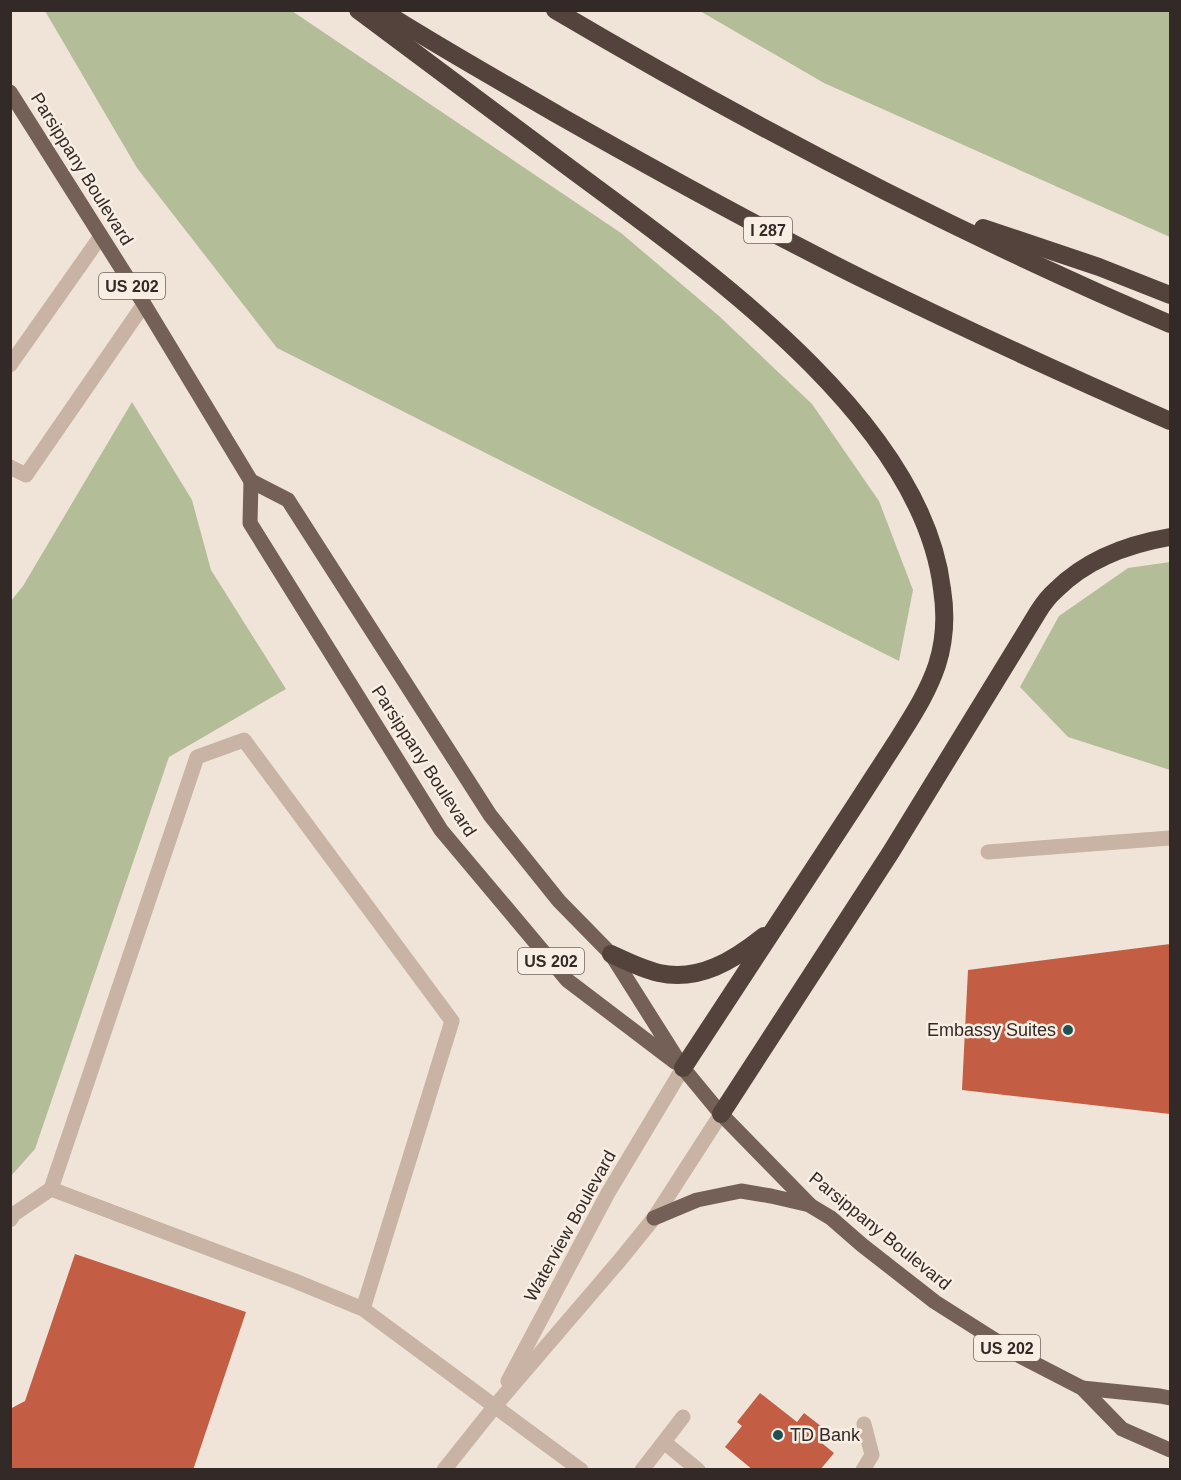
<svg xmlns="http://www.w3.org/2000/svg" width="1181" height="1480" viewBox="0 0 1181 1480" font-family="Helvetica,sans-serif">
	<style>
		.green { fill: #b3be98 }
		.building { fill: #c35d43 }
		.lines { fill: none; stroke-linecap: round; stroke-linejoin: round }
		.minor { stroke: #c8b3a4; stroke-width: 15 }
		.major { stroke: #756057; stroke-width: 15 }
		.highway { stroke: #54433d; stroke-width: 18 }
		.poi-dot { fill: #1d5253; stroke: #f8eee4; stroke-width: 2 }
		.labels { text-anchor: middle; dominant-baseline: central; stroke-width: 5; stroke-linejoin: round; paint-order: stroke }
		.shield { fill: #f8eee4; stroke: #6e645f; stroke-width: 1.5 }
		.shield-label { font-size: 16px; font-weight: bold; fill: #332926 }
		.street-label { font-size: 18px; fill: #332926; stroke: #f8eee4 }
		.poi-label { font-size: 18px; fill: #332926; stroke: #f8eee4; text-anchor: end }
	</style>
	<rect width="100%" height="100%" fill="#f0e4d8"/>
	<!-- green -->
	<g class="green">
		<path d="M45,11h247l329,222 98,83 93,88 67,97 34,89 -14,71 -622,-313 -140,-180z"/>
		<path d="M700,11h470v226l-346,-154z"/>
		<path d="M132,402l60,98 19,70 75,119 -117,68 -134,392 -24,27v-575l12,-15z"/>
		<path d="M1170,562v208l-102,-33 -48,-50 39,-71 69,-48z"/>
	</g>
	<!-- building -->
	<g class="building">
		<path d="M1170,944v170l-208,-24 6,-120z"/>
		<path d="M75,1254l171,58 -53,158h-183v-61l15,-8z"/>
		<path d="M760,1393l37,29 7,-9 22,17 -8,10 16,13 -14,17h-67l-28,-23 17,-21 -5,-4z"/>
	</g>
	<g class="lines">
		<!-- minor -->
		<g class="minor">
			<path d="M10,365l91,-129"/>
			<path d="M10,467l16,8 118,-171"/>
			<path d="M988,852l182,-14"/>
			<path d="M10,1220l4,-6 37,-25"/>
			<path d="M363,1309l89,-288 -208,-281 -47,17 -146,432 244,92 68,28 218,161"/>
			<path d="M508,1381l100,-188 75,-125"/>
			<path d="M664,1442l34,28"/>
			<path d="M444,1470l51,-64 125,-146 34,-42 67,-104"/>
			<path d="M642,1470l41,-53"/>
			<path d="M863,1470l9,-15 -8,-31"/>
		</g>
		<!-- major -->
		<g class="major">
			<path d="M10,92l134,212 107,177 37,19 202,315 69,86 52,53 72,114 38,46 90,92 20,12 31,27 73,57 85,54 62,32 40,41 48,21"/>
			<path d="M251,481l-1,42 191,307 126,150 108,82"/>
			<path d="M654,1218l43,-18 44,-9 30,5 39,9"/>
			<path d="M1082,1388l78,8 10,2"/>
		</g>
		<!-- highway -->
		<g class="highway">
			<path d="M358,10c71,53 142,106 213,159 129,96 351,249 371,420 4,25 3,51 -5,76 -9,27 -24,50 -39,74 -14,22 -28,43 -42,65 -57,88 -115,176 -173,264"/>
			<path d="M381,10c58,37 119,71 179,106 102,58 205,115 311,167 98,48 199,94 299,138"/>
			<path d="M555,10c198,117 404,224 615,314"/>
			<path d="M983,228l116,39 71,28"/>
			<path d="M611,954c15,7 31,15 48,19 40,9 75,-13 105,-37"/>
			<path d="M721,1114l170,-262 147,-240c5,-8 11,-16 18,-22 30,-30 73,-46 114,-53"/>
		</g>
	</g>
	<!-- markers -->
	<g class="poi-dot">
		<circle cx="1068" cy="1030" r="6"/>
		<circle cx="778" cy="1435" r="6"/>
	</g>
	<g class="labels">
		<!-- shield labels -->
		<g class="shield">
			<rect x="744" y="217" width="48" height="26" rx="4.5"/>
			<rect x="99" y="273" width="66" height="26" rx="4.5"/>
			<rect x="518" y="948" width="66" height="26" rx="4.5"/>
			<rect x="974" y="1335" width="66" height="26" rx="4.5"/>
		</g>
		<g class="shield-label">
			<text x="768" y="230">I 287</text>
			<text x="132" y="286">US 202</text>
			<text x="551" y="961">US 202</text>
			<text x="1007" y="1348">US 202</text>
		</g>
		<!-- street labels -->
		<g class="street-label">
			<text transform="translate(82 169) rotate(58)">Parsippany Boulevard</text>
			<text transform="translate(424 761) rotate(57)">Parsippany Boulevard</text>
			<text transform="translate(570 1226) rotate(-61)">Waterview Boulevard</text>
			<text transform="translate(880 1231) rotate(39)">Parsippany Boulevard</text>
		</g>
		<!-- poi labels -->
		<g class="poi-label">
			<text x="1056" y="1030">Embassy Suites</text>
			<text x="790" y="1435" text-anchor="start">TD Bank</text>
		</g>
	</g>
	<!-- border -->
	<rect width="1181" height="1480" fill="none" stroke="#332926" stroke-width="24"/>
</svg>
